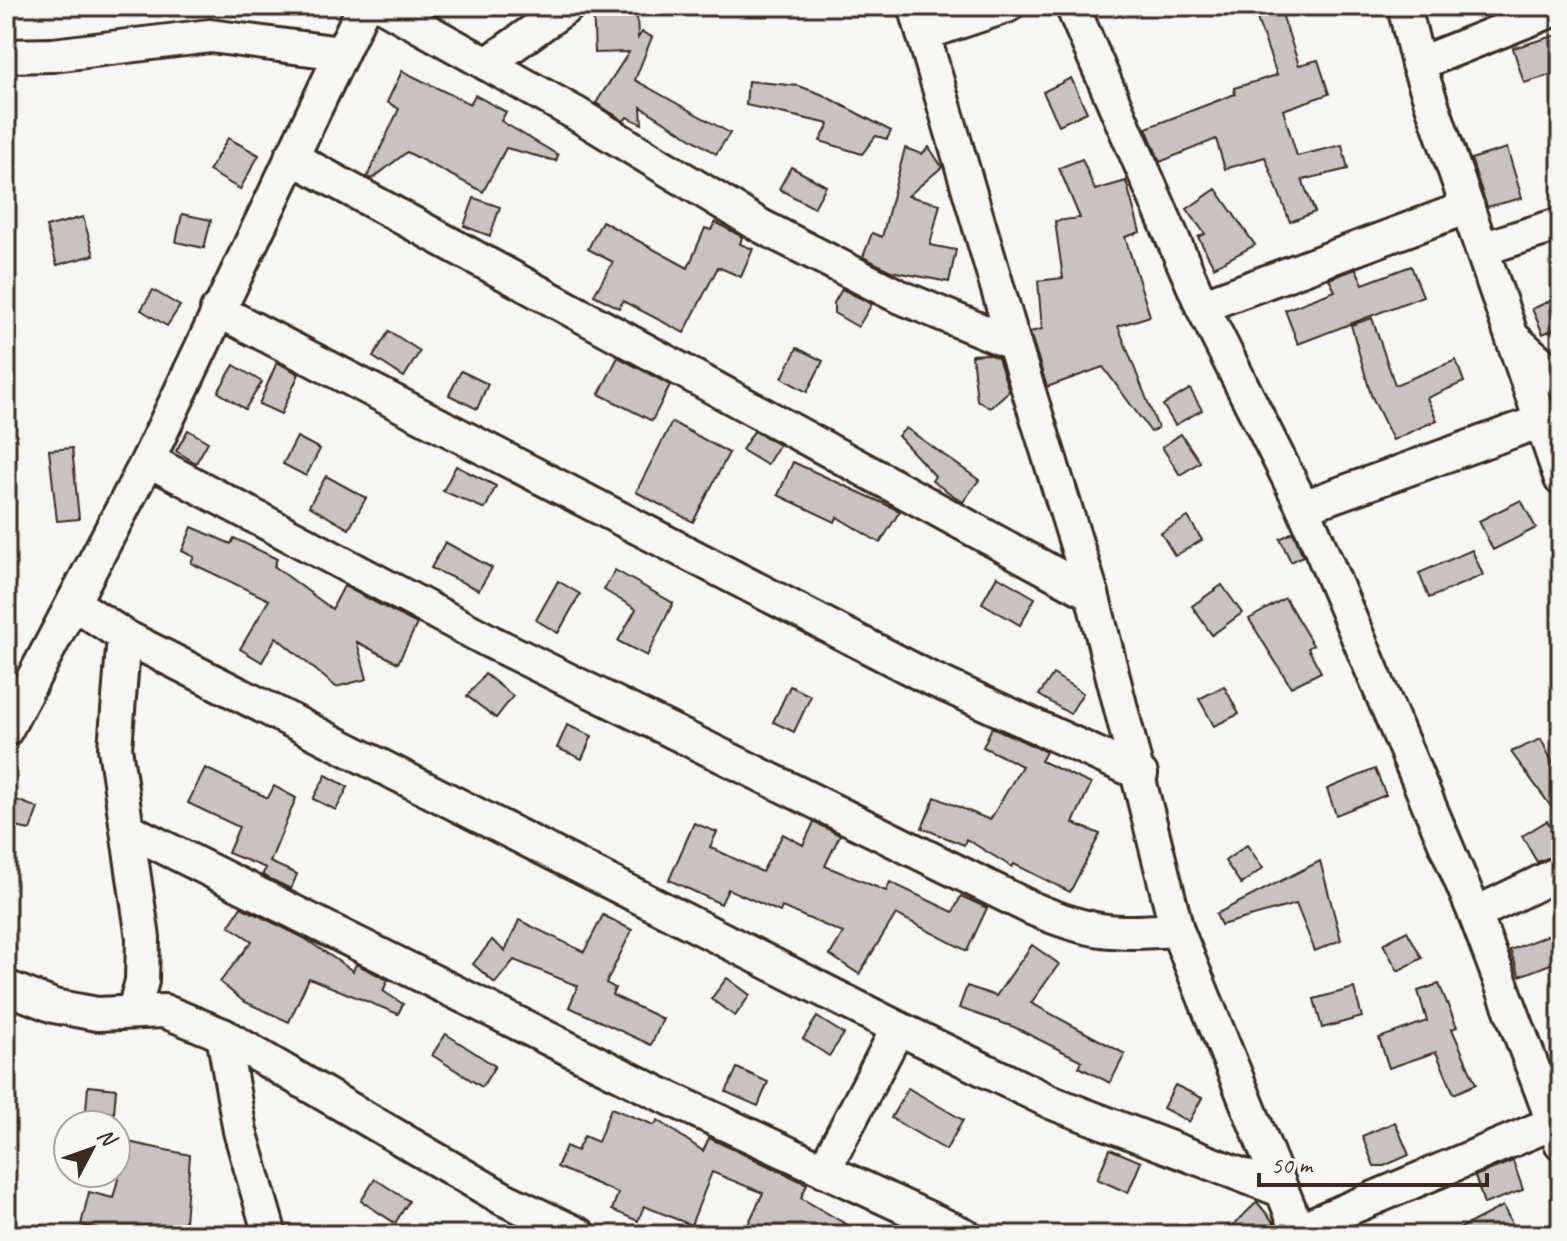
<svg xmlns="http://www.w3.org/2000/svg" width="1567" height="1241" viewBox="0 0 1567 1241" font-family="Caveat,sans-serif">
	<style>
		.building { fill: #c8c3be; stroke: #3b2a1e; stroke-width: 2 }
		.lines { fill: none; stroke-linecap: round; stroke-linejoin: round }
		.street-casing { stroke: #3b2a1e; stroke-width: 38 }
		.street { stroke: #f6f6f2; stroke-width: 32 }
	</style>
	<rect width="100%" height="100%" fill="#f6f6f2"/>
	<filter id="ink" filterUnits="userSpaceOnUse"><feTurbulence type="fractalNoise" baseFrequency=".0125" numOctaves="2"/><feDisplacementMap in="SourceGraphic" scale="16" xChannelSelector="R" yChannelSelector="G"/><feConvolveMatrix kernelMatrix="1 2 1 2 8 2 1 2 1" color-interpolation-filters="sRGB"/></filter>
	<g filter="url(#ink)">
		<!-- building -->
		<g class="building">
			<path d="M593,6h24l1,8h19l1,24 4,-6 10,5 -17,43 95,53 -14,21 -75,-47 1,17 -15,-7 -3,4 -28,-18 33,-51 -34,1z"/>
			<path d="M1280,8l19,57 19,-5 11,34 -46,16 14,46 45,-11 6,24 -46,11 13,32 -25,10 -25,-65 -40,12 -9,-30 -56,23 -14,-34 89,-34 -1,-6 43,-13 -21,-59z"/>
			<path d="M1561,34v38l-37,11 -11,-35z"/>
			<path d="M402,71l68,33 5,-9 31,17 -5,9 57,34 -2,6 -50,-13 -23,44 -76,-40 -35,27 -5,-2 32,-68 -12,-7z"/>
			<path d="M1071,78l16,34 -28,13 -16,-33z"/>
			<path d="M748,81l51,5 22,8 70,37 -4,8 -11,-3 -14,18 -42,-13 9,-17 -83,-19z"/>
			<path d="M228,138l31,17 -19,34 -31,-18z"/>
			<path d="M929,147l13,20 -34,29 32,8 -10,41 26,5 -7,32 -58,-11 -28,-14 9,-24 10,4 23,-89 17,6z"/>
			<path d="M1507,148l15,50 -35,9 -16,-48z"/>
			<path d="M1082,159l13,31 31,-9 14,51 -15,5 25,79 -32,10 40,102 -7,4 -48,-65 -56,20 -17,-55 12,-3 -4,-48 25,-3 -8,-57 25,-3 -21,-50z"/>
			<path d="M791,167l35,19 -12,22 -35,-19z"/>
			<path d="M1216,189l39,56 -41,22 -16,-30 7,-3 -18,-25z"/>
			<path d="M474,198l26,9 -10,29 -26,-10z"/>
			<path d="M182,214l29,6 -7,28 -28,-6z"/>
			<path d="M83,217l11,38 -37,10 -11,-38z"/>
			<path d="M602,221l86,47 17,-40 6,2 4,-8 27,15 -2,7 13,5 -12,28 -23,-10 -34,66 -61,-32 -4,7 -25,-13 19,-33 -25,-13z"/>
			<path d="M1411,266l12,30 -125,48 -13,-34 50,-19 -6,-12 27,-10 7,15z"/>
			<path d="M842,289l30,15 -14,23 -24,-14v-10z"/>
			<path d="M153,290l27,16 -13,20 -26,-16z"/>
			<path d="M1561,296v30l-18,8 -11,-25z"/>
			<path d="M1372,318l23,67 61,-25 8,22 -37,16 10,22 -44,20 -22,-45 -20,-70z"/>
			<path d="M389,331l31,20 -16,26 -31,-20z"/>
			<path d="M797,348l26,13 -16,31 -25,-14z"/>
			<path d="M988,354l10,4 11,33 -19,17 -13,-8 -5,-45z"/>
			<path d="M618,357l52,28 -18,36 -53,-27z"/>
			<path d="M277,362l22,12 -18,40 -22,-10z"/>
			<path d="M234,365l28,17 -17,27 -27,-17z"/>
			<path d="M461,371l27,13 -11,25 -28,-14z"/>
			<path d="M1190,389l12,21 -27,15 -12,-20z"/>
			<path d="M672,422l57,31 -36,69 -57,-30z"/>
			<path d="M906,428l73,52 -16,22 -31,-21 3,-5 -37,-40z"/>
			<path d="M188,430l20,12 -12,21 -20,-12z"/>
			<path d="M754,431l25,14 -12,20 -25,-15z"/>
			<path d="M1181,434l19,28 -20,13 -18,-28z"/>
			<path d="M297,437l23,12 -14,27 -23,-12z"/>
			<path d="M72,448l7,71 -22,2 -8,-71z"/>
			<path d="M793,462l107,49 -20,32 -43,-26 -2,5 -57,-27z"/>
			<path d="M456,466l40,20 -11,23 -42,-18z"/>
			<path d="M326,476l40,22 -17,31 -40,-23z"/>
			<path d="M1521,500l15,28 -43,22 -14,-29z"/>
			<path d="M1188,517l14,23 -27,16 -14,-23z"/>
			<path d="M192,527l39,17 3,-6 43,21 -3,7 58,43 12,-23 73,38 -19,39 -41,-21 10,37 -31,8 -60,-50 -14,25 -22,-13 29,-49 -78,-37 3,-6 -12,-6z"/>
			<path d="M1293,532l10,24 -12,6 -11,-23z"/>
			<path d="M445,542l47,26 -13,22 -48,-22z"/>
			<path d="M1472,550l11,25 -54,23 -10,-25z"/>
			<path d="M615,570l58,33 -26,53 -29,-15 18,-32 -32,-19z"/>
			<path d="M997,576l38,22 -15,27 -38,-22z"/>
			<path d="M558,581l22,13 -22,39 -22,-13z"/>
			<path d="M1222,585l20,28 -30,22 -20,-29z"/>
			<path d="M1285,598l28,47 -5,3 13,24 -30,15 -42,-68z"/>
			<path d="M485,674l28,22 -17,22 -29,-22z"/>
			<path d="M1053,674l30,19 -13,21 -31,-19z"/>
			<path d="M790,686l21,10 -17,36 -21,-10z"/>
			<path d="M1224,686l15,28 -25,12 -15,-27z"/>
			<path d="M567,725l25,11 -10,23 -25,-11z"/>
			<path d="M992,727l54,25 -5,9 50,23 -18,39 27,11 -30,58 -56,-28 -2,3 -46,-28 -2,6 -42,-17 13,-31 55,23 32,-54 -39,-19z"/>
			<path d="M1541,739l20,41v40l-50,-68z"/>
			<path d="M205,768l63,30 6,-12 22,12 -26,64 27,12 -6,15 -29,-14 4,-7 -38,-15 11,-26 -51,-24z"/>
			<path d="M1375,769l11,26 -50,20 -9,-26z"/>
			<path d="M326,775l22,12 -12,23 -23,-11z"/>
			<path d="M6,796l32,12 -8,22 -24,-5z"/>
			<path d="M1547,821l14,24v8l-24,9 -15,-26z"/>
			<path d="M814,822l26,13 -15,31 61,25 4,-9 63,30 8,-16 26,12 -20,43 -71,-37 -37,60 -29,-19 13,-22 -61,-26 -2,5 -52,-23 -7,15 -52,-24 25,-57 23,9 -7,15 52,25 21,-38 20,11z"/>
			<path d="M1247,845l16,23 -22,16 -16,-23z"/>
			<path d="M1320,861l21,79 -26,11 -19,-47 -75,21 -5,-11z"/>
			<path d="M241,907l63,31 49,33 3,-7 32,16 -5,11 20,13 -5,10 -89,-36 -20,44 -46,-21 -23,-19 32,-41 -23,-15z"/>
			<path d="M603,915l29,15 -26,53 9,5 -3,7 51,24 -12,26 -82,-38 9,-21 -64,-26 -19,23 -22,-19 19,-24 13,11 14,-31 65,32z"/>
			<path d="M1407,931l15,27 -24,13 -15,-27z"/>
			<path d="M1551,934l10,26 -41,16 -10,-26z"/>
			<path d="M1032,945l27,19 -28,39 94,51 -15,29 -31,-16 3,-6 -68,-34 -55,-19 8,-22 29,10z"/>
			<path d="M727,978l23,17 -15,21 -24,-17z"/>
			<path d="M1439,984l18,43 -5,2 24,55 -22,10 -18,-42 -47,16 -10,-30 48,-17 -9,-30z"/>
			<path d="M1354,988l8,29 -40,11 -8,-29z"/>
			<path d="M817,1017l27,17 -15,22 -26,-17z"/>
			<path d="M446,1034l49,32 -13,21 -50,-32z"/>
			<path d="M737,1068l31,14 -10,24 -32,-14z"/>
			<path d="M1175,1085l27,13 -13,24 -26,-14z"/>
			<path d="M88,1086l28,3 -2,24 -28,-3z"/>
			<path d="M908,1088l55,32 -17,30 -55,-32z"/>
			<path d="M611,1108l43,17 4,-5 45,31 6,-13 98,46 -6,14 64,37h-122l20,-42 -51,-21 -21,53 -47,-19 -6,15 -26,-11 6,-17 -61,-26 9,-21 11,5 7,-15 14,6z"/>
			<path d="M1395,1122l14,33 -25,11h-10l-12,-30z"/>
			<path d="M128,1142l62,13 -6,80h-61l-42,-10 8,-33 24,6z"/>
			<path d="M1110,1149l31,13 -13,31 -31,-14z"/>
			<path d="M1513,1161l10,29 -39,14 -9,-28z"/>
			<path d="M375,1179l34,22 -14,22 -34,-22z"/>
			<path d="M1257,1202l19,23 -11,10h-42z"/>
			<path d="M1503,1206l15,29h-71z"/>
		</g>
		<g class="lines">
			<defs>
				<g id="street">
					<path d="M383,6l192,107 186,113 135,69 118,49"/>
					<path d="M915,6l99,338 78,250 85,336 123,305"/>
					<path d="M1072,6l130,300 101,201 172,407 86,229"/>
					<path d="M1404,6l14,58 143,415"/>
					<path d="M923,34l84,-28"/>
					<path d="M6,56l47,-1 157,-19 131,17"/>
					<path d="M487,64l81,-58"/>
					<path d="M1418,64l143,-57"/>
					<path d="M291,157l801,437"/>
					<path d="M1482,249l79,-25"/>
					<path d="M1202,306l266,-99"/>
					<path d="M217,310l708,366 216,98"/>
					<path d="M1517,341l44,40"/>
					<path d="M148,460l343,182 540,266c61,26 81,26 146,22"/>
					<path d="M1303,507l238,-86"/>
					<path d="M75,604l49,32 774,392 155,75 225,86"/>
					<path d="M124,636l-9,112 28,190 -1,43 -8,29"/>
					<path d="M6,730l142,-270 216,-454"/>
					<path d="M129,830l529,263 307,142"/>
					<path d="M1475,914l86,-42"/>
					<path d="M6,987l48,19 43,8 67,-3 59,24 281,164 76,36"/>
					<path d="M223,1035l17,96 30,104"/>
					<path d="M824,1170l74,-142"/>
					<path d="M1298,1230l255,-107"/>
				</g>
			</defs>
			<!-- street casing -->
			<use href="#street" class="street-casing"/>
			<!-- street -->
			<use href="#street" class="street"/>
		</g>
	</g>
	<!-- margin -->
	<rect width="1567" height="1241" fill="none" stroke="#f6f6f2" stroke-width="32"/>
	<rect x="16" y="16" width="1535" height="1209" fill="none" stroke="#3b2a1e" stroke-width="3" filter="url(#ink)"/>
	<!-- north arrow -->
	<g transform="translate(92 1149) rotate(49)"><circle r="38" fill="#f6f6f2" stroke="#aba49d" stroke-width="2"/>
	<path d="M0-6L14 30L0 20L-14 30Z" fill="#3b2a1e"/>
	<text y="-12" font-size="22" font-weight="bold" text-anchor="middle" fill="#3b2a1e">N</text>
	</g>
	<!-- scale -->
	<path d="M1259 1173v12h228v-12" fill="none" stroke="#3b2a1e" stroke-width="4"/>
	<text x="1271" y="1173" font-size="24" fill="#3b2a1e" stroke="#f6f6f2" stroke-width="6" paint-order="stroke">50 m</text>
</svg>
